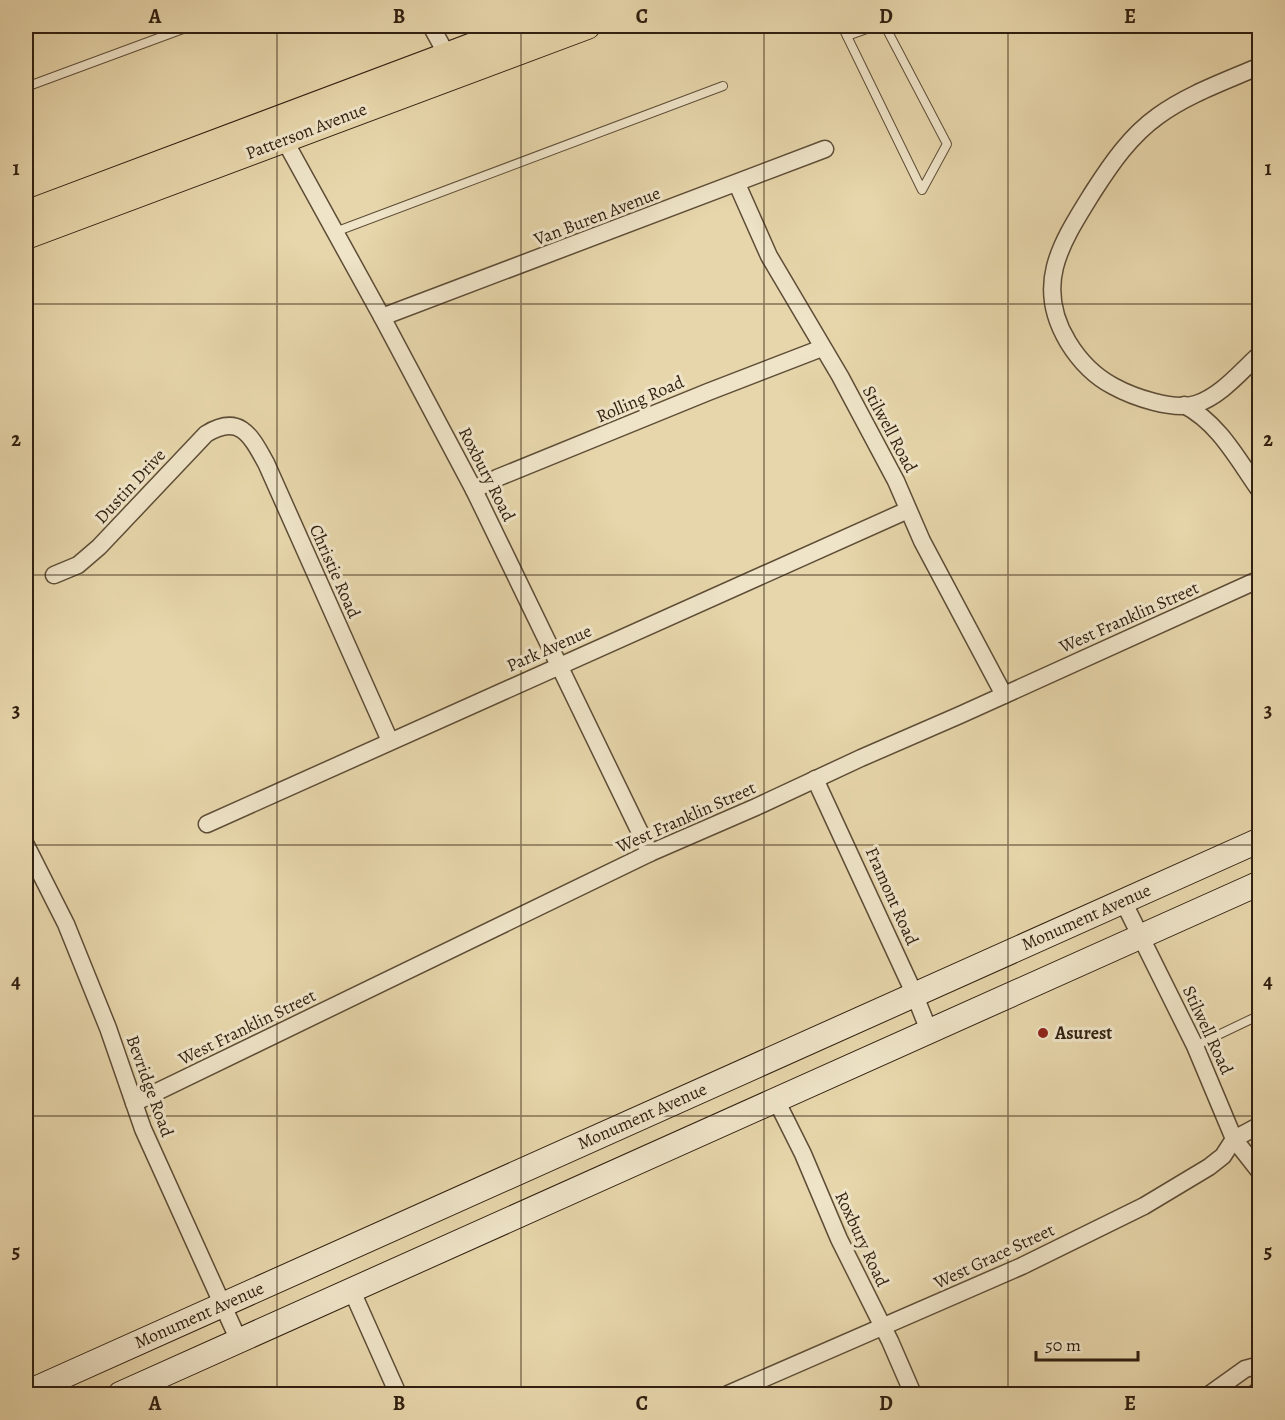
<svg xmlns="http://www.w3.org/2000/svg" width="1285" height="1420" viewBox="0 0 1285 1420" font-family="Alegreya,serif">
	<style>
		.lines { fill: none; stroke-linecap: round; stroke-linejoin: round }
		.lane-casing { stroke: #5e4d37; stroke-width: 10 }
		.street-casing { stroke: #5e4d37; stroke-width: 19 }
		.secondary-casing { stroke: #301f10; stroke-width: 26 }
		.primary-casing { stroke: #301f10; stroke-width: 28 }
		.lane { stroke: #efe4c8; stroke-width: 8 }
		.street { stroke: #efe4c8; stroke-width: 16 }
		.secondary { stroke: #efe4c8; stroke-width: 24 }
		.primary { stroke: #e7d6ab; stroke-width: 26 }
		.grid { fill: none; stroke: #301f10; stroke-width: 1.5; stroke-opacity: 0.55 }
		.poi-dot { fill: #8f2418; stroke: #efe4c8; stroke-width: 2 }
		.labels { text-anchor: middle; dominant-baseline: central; stroke-width: 6; stroke-linejoin: round; paint-order: stroke }
		.street-label { font-size: 18px; fill: #301f10; stroke: #efe4c8 }
		.poi-label { font-size: 18px; font-weight: bold; fill: #301f10; stroke: #efe4c8; text-anchor: start }
		.neatline { fill: none; stroke: #301f10; stroke-width: 2 }
		.grid-label { font-size: 20px; text-anchor: middle; font-weight: bold; fill: #301f10 }
	</style>
	<rect width="100%" height="100%" fill="#e7d6ab"/>
	<filter id="stains"><feTurbulence type="fractalNoise" baseFrequency=".00333" numOctaves="4"/><feColorMatrix values="0 0 0 0 .2 0 0 0 0 .09 0 0 0 0 .02 0 0 0 .5 -.17"/></filter>
	<radialGradient id="worn" r=".72"><stop offset=".6" stop-color="#630" stop-opacity="0"/><stop offset="1" stop-color="#630" stop-opacity=".3"/></radialGradient>
	<g class="lines">
		<defs>
			<g id="lane">
				<path d="M842,26l80,164 25,-46 -62,-118"/>
				<path d="M847,36l28,-10"/>
				<path d="M26,87l165,-61"/>
				<path d="M335,232l388,-146"/>
				<path d="M1195,1046l65,-31"/>
			</g>
			<g id="street">
				<path d="M431,26l21,38"/>
				<path d="M1260,66c-34,15 -72,28 -102,50 -28,20 -47,48 -65,76 -31,50 -60,92 -25,150 11,18 26,34 45,44 20,11 60,25 83,18 25,-8 45,-33 64,-50"/>
				<path d="M280,132l102,185 92,173 176,363"/>
				<path d="M737,184l32,72 71,120 56,105 26,60 82,154"/>
				<path d="M382,317l443,-168"/>
				<path d="M1184,405c35,18 54,55 76,86"/>
				<path d="M474,490l23,-12 211,-86 114,-44"/>
				<path d="M54,575l24,-10 21,-18 107,-113c34,-21 45,2 60,29l124,278"/>
				<path d="M815,779l99,214 15,38"/>
				<path d="M207,824l701,-314"/>
				<path d="M26,845l40,79 42,104 35,101 96,212"/>
				<path d="M1123,901l72,145 39,93 26,33"/>
				<path d="M776,1100l27,54 36,85 51,102 23,53"/>
				<path d="M134,1103l516,-250 106,-46 105,-49 99,-43 300,-136"/>
				<path d="M352,1291l46,103"/>
				<path d="M728,1394l294,-128 122,-60 65,-39 14,-11 11,-17 26,-14"/>
				<path d="M1210,1394l35,-25 15,-4"/>
				<path d="M1254,1394l6,-5"/>
			</g>
			<g id="secondary">
				<path d="M26,1393l1234,-553"/>
				<path d="M120,1394l1140,-511"/>
			</g>
			<g id="primary">
				<path d="M26,214l500,-188"/>
				<path d="M26,236l561,-210"/>
			</g>
		</defs>
		<!-- lane casing -->
		<use href="#lane" class="lane-casing"/>
		<!-- street casing -->
		<use href="#street" class="street-casing"/>
		<!-- secondary casing -->
		<use href="#secondary" class="secondary-casing"/>
		<!-- primary casing -->
		<use href="#primary" class="primary-casing"/>
		<!-- lane -->
		<use href="#lane" class="lane"/>
		<!-- street -->
		<use href="#street" class="street"/>
		<!-- secondary -->
		<use href="#secondary" class="secondary"/>
		<!-- primary -->
		<use href="#primary" class="primary"/>
	</g>
	<!-- grid -->
	<path class="grid" d="M277,26v1368M521,26v1368M764,26v1368M1008,26v1368M26,304h1234M26,575h1234M26,845h1234M26,1116h1234"/>
	<!-- markers -->
	<circle class="poi-dot" cx="1043" cy="1033" r="6"/>
	<g class="labels">
		<!-- street labels -->
		<g class="street-label">
			<text transform="translate(306 131) rotate(-21)">Patterson Avenue</text>
			<text transform="translate(597 216) rotate(-21)">Van Buren Avenue</text>
			<text transform="translate(640 399) rotate(-23)">Rolling Road</text>
			<text transform="translate(890 429) rotate(62)">Stilwell Road</text>
			<text transform="translate(487 474) rotate(63)">Roxbury Road</text>
			<text transform="translate(130 486) rotate(-47)">Dustin Drive</text>
			<text transform="translate(335 571) rotate(66)">Christie Road</text>
			<text transform="translate(1129 617) rotate(-24)">West Franklin Street</text>
			<text transform="translate(549 648) rotate(-24)">Park Avenue</text>
			<text transform="translate(686 817) rotate(-24)">West Franklin Street</text>
			<text transform="translate(892 896) rotate(66)">Framont Road</text>
			<text transform="translate(1086 917) rotate(-24)">Monument Avenue</text>
			<text transform="translate(247 1027) rotate(-26)">West Franklin Street</text>
			<text transform="translate(1208 1030) rotate(65)">Stilwell Road</text>
			<text transform="translate(150 1086) rotate(70)">Bevridge Road</text>
			<text transform="translate(642 1116) rotate(-24)">Monument Avenue</text>
			<text transform="translate(862 1239) rotate(65)">Roxbury Road</text>
			<text transform="translate(994 1256) rotate(-25)">West Grace Street</text>
			<text transform="translate(199 1315) rotate(-24)">Monument Avenue</text>
		</g>
		<!-- poi labels -->
		<g class="poi-label">
			<text x="1055" y="1033">Asurest</text>
		</g>
	</g>
	<!-- margin -->
	<rect width="1285" height="1420" fill="none" stroke="#e7d6ab" stroke-width="66"/>
	<!-- scale -->
	<path d="M1036 1351v9h102v-9" fill="none" stroke="#301f10" stroke-width="3"/>
	<text x="1045" y="1351" font-size="18" fill="#301f10" stroke="#efe4c8" stroke-width="4.5" paint-order="stroke">50 m</text>
	<rect x="33" y="33" width="1219" height="1354" class="neatline"/>
	<g class="grid-label">
		<text x="155" y="23">A</text>
		<text x="399" y="23">B</text>
		<text x="642" y="23">C</text>
		<text x="886" y="23">D</text>
		<text x="1130" y="23">E</text>
		<text x="16" y="175">1</text>
		<text x="1268" y="175">1</text>
		<text x="16" y="446">2</text>
		<text x="1268" y="446">2</text>
		<text x="16" y="717">3</text>
		<text x="1268" y="717">3</text>
		<text x="16" y="988">4</text>
		<text x="1268" y="988">4</text>
		<text x="16" y="1258">5</text>
		<text x="1268" y="1258">5</text>
		<text x="155" y="1410">A</text>
		<text x="399" y="1410">B</text>
		<text x="642" y="1410">C</text>
		<text x="886" y="1410">D</text>
		<text x="1130" y="1410">E</text>
	</g>
	<rect width="100%" height="100%" filter="url(#stains)"/>
	<rect width="100%" height="100%" fill="url(#worn)"/>
</svg>
